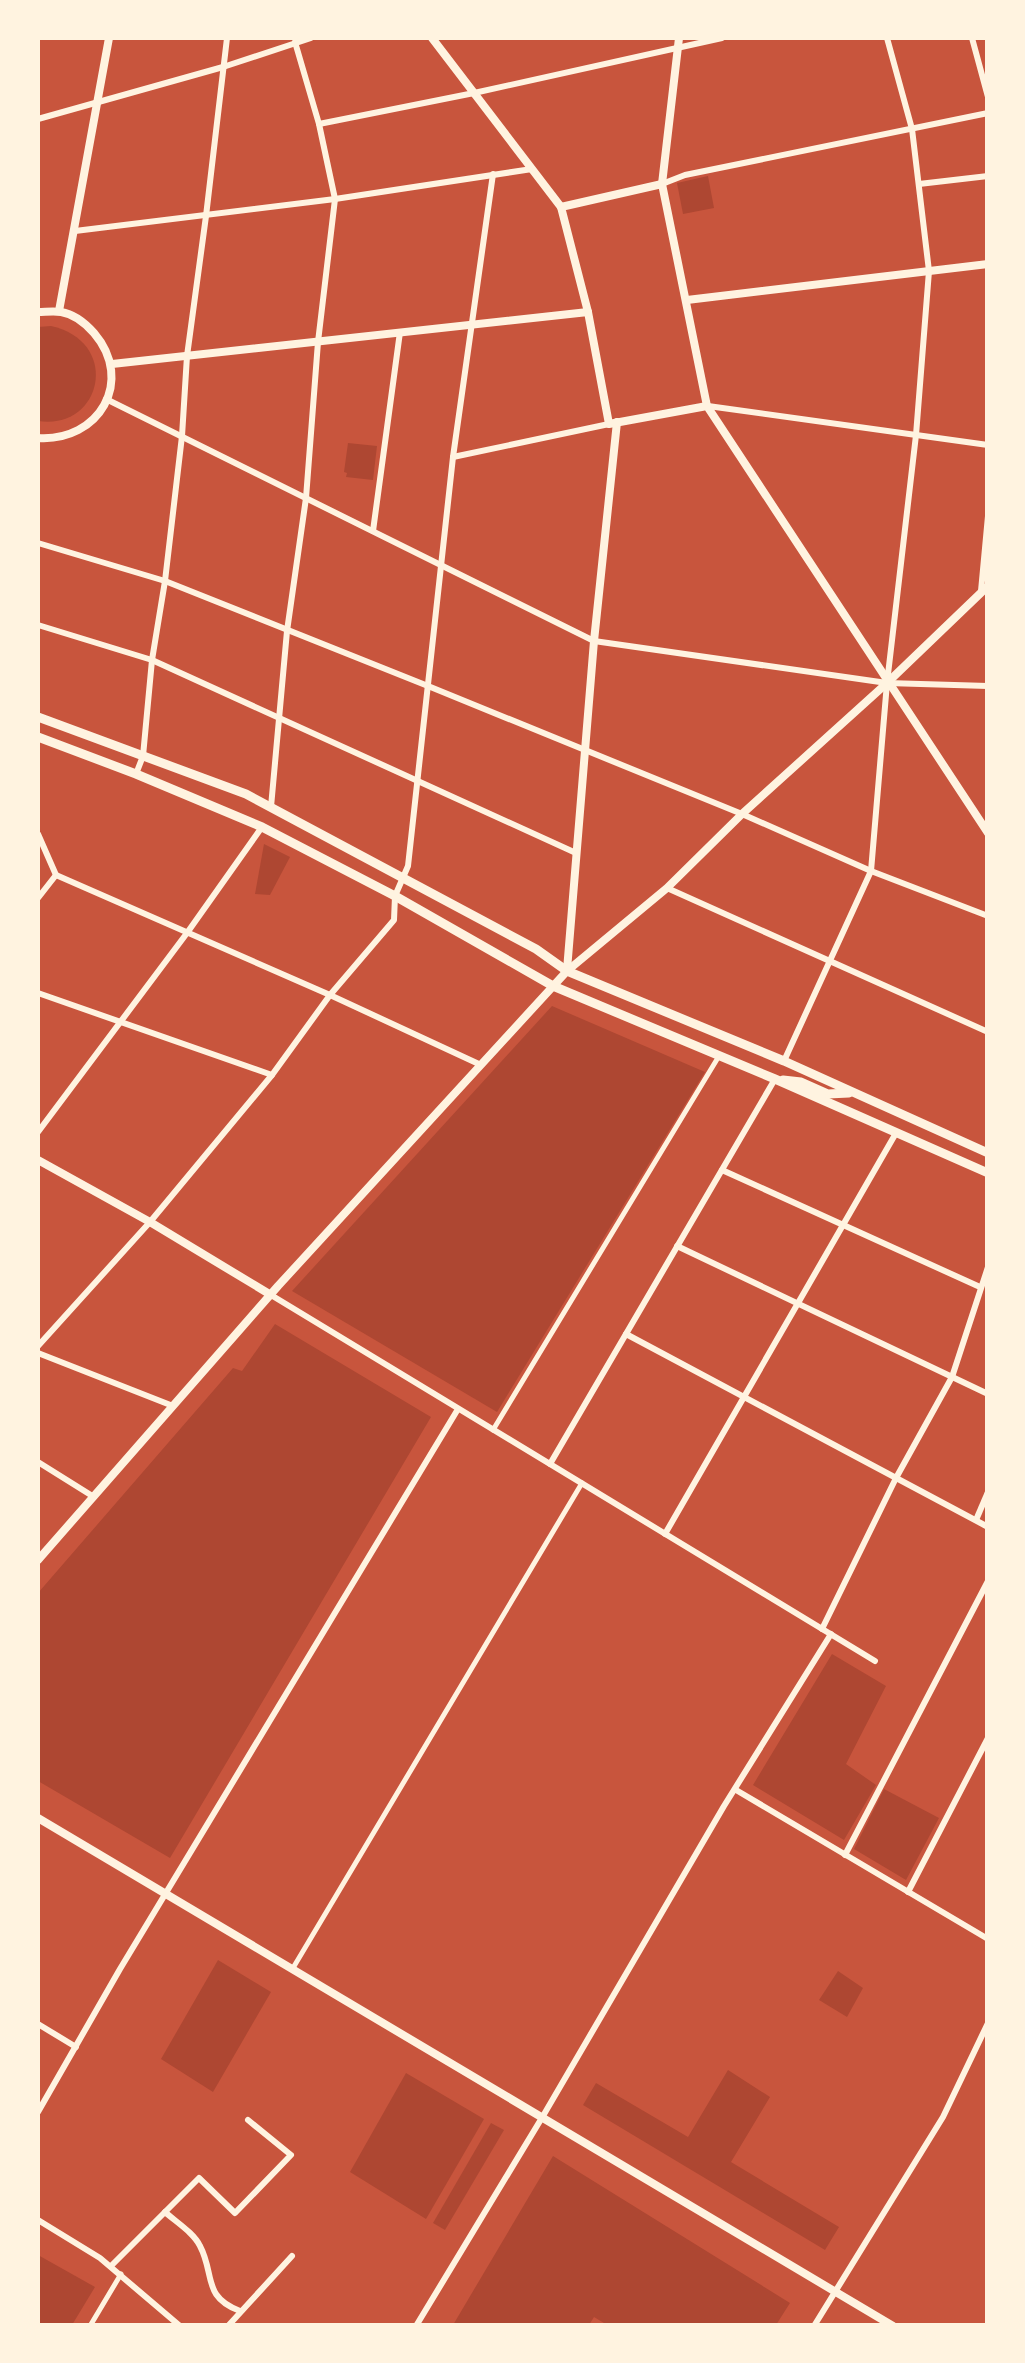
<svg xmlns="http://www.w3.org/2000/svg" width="1025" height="2363" viewBox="0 0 1025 2363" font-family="'PT Sans Narrow',sans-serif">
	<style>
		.green { fill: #ae4732 }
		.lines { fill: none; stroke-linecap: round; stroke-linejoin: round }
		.pedestrian { stroke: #fff3e0; stroke-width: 5 }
		.minor { stroke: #fff3e0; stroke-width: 6 }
		.tertiary { stroke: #fff3e0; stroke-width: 8 }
		.secondary { stroke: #fff3e0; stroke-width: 9 }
	</style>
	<rect width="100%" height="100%" fill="#c8553d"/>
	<!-- green -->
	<g class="green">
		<path d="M708,176l6,32 -31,6 -6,-31z"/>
		<path d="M51,326c71,16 51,105 -13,95v-94z"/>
		<path d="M348,443l29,3 -4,34 -27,-3 1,-4 -3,-1z"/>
		<path d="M264,844l26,13 -20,38 -15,-1z"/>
		<path d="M552,1006l153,66 -208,340 -205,-121z"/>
		<path d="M275,1324l156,93 -261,441 -132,-77v-188l195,-225 9,3z"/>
		<path d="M832,1654l54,32 -40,78 30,21 -32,55 -91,-55z"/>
		<path d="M884,1789l55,29 -33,62 -52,-31z"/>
		<path d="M218,1960l53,32 -58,100 -52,-33z"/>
		<path d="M838,1971l25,17 -16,29 -28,-17z"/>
		<path d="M728,2070l42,27 -39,65 108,65 -14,23 -242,-145 13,-22 92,54z"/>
		<path d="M406,2073l78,46 -58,100 -76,-47z"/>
		<path d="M491,2123l13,7 -59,100 -12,-7z"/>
		<path d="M553,2156l237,147 -14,22 -167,1 -15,-9 -5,8h-136z"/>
		<path d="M38,2255l57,32 -23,38h-34z"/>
	</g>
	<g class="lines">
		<!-- pedestrian -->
		<g class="pedestrian">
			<path d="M493,1430l226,-374"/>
			<path d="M293,1968l289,-485"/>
			<path d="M90,2326l31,-52"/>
		</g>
		<!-- minor -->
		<g class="minor">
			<path d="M972,38l16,59"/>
			<path d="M38,119l185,-52 88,-29"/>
			<path d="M319,124l155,-31 248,-55"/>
			<path d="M662,184l23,-9 303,-62"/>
			<path d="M919,184l69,-8"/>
			<path d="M75,231l260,-32 197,-30"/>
			<path d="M106,399l488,242 293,42 101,3"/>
			<path d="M708,406l280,39"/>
			<path d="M453,457l156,-33"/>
			<path d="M373,531l27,-199"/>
			<path d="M38,543l127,38 263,105 314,128 129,57 117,45"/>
			<path d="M981,591l7,-75"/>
			<path d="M38,625l114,35 424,193"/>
			<path d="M136,774l7,-18 9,-96 13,-79 17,-145 5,-80 19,-140 21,-178"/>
			<path d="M271,807l16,-176 19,-133 12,-156 17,-143 -16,-75 -24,-82"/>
			<path d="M38,834l18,41"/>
			<path d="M56,875l274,120 151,70"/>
			<path d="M667,888l321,144"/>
			<path d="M38,898l18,-23"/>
			<path d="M38,993l234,82"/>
			<path d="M784,1061l87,-190 16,-188 29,-248 13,-164 -17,-142 -25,-91"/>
			<path d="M38,1132l149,-199 75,-106"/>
			<path d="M722,1170l258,117"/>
			<path d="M677,1246l311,148"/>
			<path d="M271,1295l604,366"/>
			<path d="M626,1334l362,193"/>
			<path d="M38,1346l112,-124 122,-147 58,-80 64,-75 1,-24 13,-30 45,-409 40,-283"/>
			<path d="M38,1353l135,53"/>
			<path d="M38,1462l56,35"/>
			<path d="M550,1464l225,-385"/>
			<path d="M976,1520l12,-28"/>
			<path d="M665,1534l231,-401"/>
			<path d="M822,1629l74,-151 56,-101 36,-110"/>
			<path d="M736,1790l252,149"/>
			<path d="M845,1855l143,-274"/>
			<path d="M908,1892l80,-154"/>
			<path d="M38,2024l38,23"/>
			<path d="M38,2112l82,-143 338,-560"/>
			<path d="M165,2212c11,10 29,21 35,34 15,28 2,51 40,65"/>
			<path d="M38,2220l62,38 80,68"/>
			<path d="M111,2266l88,-88 36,35 56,-58 -43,-35"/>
			<path d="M228,2326l64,-70"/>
			<path d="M416,2326l127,-210 181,-310 107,-172"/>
			<path d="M814,2326l129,-209 45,-94"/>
		</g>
		<!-- tertiary -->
		<g class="tertiary">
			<path d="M432,38l129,169"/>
			<path d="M662,184l17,-146"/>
			<path d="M687,300l301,-36"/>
			<path d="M59,311l50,-273"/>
			<path d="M38,312c7,0 16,-1 23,0 13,2 25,12 33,21 41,48 5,109 -56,105"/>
			<path d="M112,364l476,-52"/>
			<path d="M707,406l-98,18 -21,-112 -27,-105 101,-23 45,222 281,427"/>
			<path d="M567,970l27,-329 23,-219"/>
			<path d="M38,1160l112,62 121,73"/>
			<path d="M38,1560l240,-274 289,-315 100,-83 75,-74 145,-131 101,-97"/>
			<path d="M38,1818l855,508"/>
		</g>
		<!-- secondary -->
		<g class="secondary">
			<path d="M38,717l208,77 290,155 31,22 217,90 204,92"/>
			<path d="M38,737l98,37 126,53 133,69 158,90 222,93 213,94"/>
			<path d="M783,1080l18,2 27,12 21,-1"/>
		</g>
	</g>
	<!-- border -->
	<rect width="1025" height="2363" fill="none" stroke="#fff3e0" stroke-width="80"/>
</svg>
